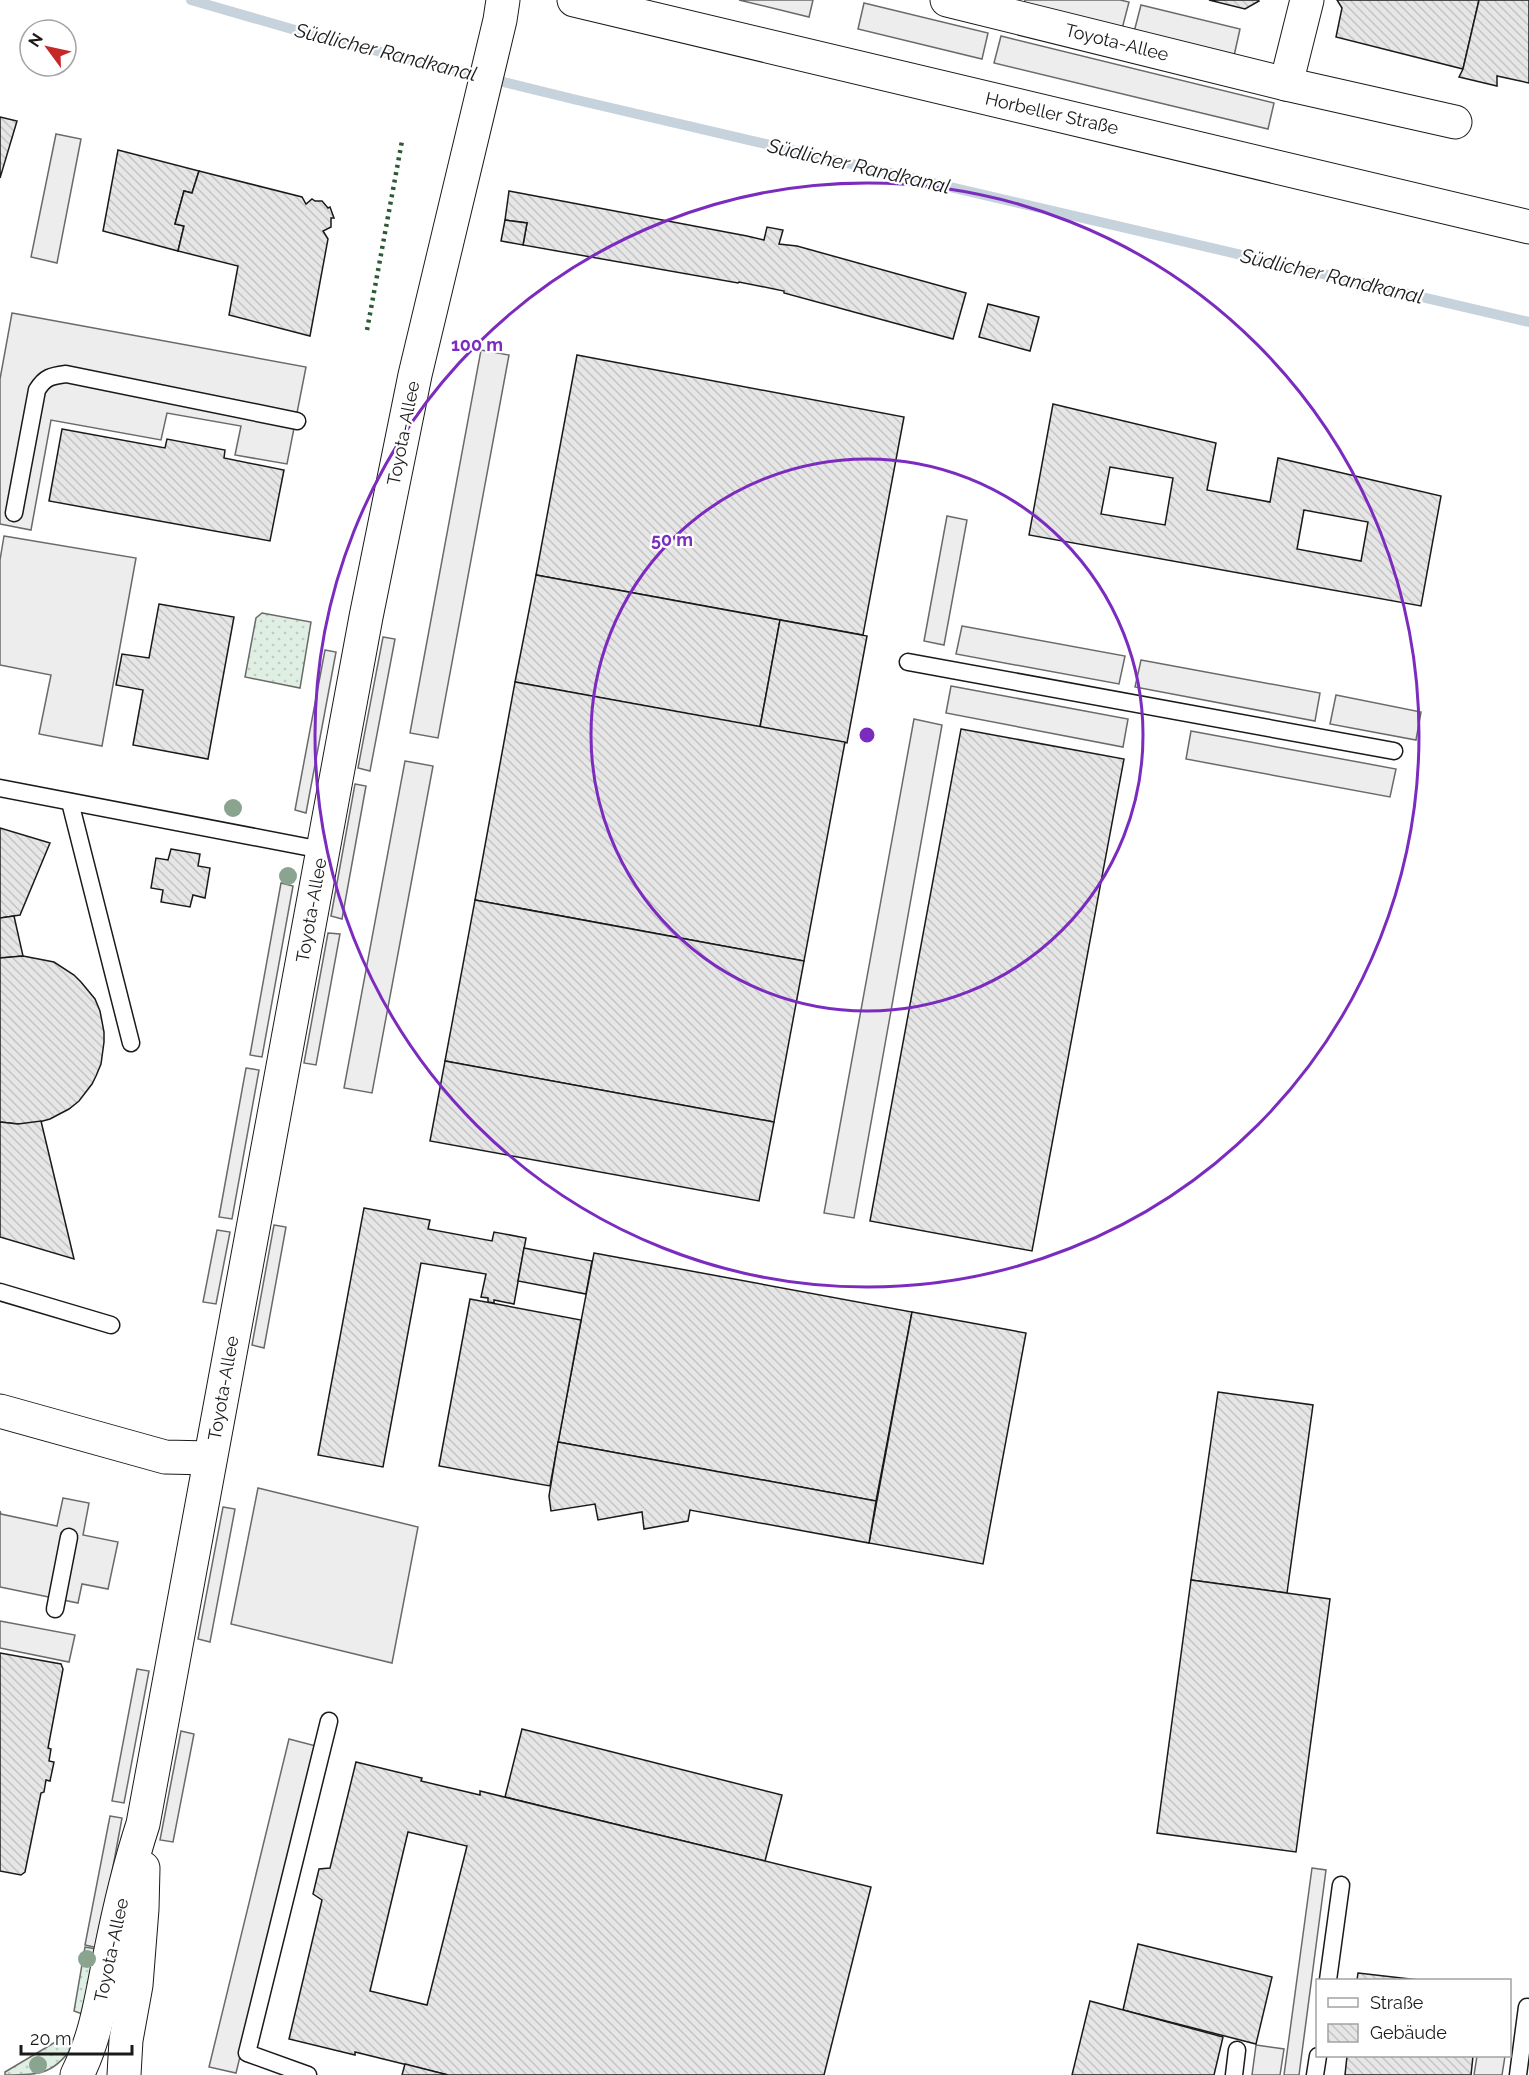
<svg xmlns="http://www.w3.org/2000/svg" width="1529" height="2075" viewBox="0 0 1529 2075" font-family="Raleway,sans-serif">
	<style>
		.grass { fill: url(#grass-dots); stroke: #6a6a6a; stroke-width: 1.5 }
		.parking { fill: #ededed; stroke: #6a6a6a; stroke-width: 1.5 }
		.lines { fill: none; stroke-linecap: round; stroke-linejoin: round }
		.stream { stroke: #c6d2dc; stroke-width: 10 }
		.building { fill: url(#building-back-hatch); stroke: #1a1a1a; stroke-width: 1.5; fill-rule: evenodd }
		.service-casing { stroke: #1a1a1a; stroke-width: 19 }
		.minor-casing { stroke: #1a1a1a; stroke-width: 35 }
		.tertiary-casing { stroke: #1a1a1a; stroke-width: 35 }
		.secondary-casing { stroke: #1a1a1a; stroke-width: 35 }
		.service { stroke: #fff; stroke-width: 16 }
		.minor { stroke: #fff; stroke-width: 33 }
		.tertiary { stroke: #fff; stroke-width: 33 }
		.secondary { stroke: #fff; stroke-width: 33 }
		.hedge { stroke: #2b5a34; stroke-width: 4.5; stroke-dasharray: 3 4.5; stroke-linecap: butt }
		.tree { fill: #8aa48f }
		.ring { fill: none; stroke: #7b2cbf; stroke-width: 3 }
		.labels { text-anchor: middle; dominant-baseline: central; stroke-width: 4.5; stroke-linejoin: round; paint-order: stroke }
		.street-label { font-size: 18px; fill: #1a1a1a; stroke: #fff }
		.water-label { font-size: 20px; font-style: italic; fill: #1a1a1a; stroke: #fff }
		.centre { fill: #7b2cbf; stroke: #fff; stroke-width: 3 }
		.ring-label { font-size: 18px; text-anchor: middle; font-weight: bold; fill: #7b2cbf; stroke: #fff; stroke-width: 4.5; stroke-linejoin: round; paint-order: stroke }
	</style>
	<defs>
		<pattern id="grass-dots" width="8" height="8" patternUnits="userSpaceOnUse" patternTransform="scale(1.5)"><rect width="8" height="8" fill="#e0efe3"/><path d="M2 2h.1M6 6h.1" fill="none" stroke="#c0ccc2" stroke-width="1.8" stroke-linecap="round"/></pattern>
		<pattern id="building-back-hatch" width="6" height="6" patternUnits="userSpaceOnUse" patternTransform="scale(1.5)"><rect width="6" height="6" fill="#e6e6e6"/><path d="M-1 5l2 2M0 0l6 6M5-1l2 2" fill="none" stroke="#c5c5c5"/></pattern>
	</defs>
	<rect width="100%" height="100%" fill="#fff"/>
	<!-- grass -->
	<g class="grass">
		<path d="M262,613l49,9 -11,66 -55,-11 11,-59z"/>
		<path d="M85,1947l11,2 -11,66 -11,-4z"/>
		<path d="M62,2038l15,2c-21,34 -35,35 -72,35v-3z"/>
	</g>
	<!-- parking -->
	<g class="parking">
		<path d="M739,0h74l-4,17z"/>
		<path d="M1025,0h95l9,2 -7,27 -98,-24z"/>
		<path d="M864,3l124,30 -6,26 -124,-30z"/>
		<path d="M1141,5l99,24 -6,27 -100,-24z"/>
		<path d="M1001,36l273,67 -6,26 -274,-66z"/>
		<path d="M56,134l25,5 -24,124 -26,-6z"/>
		<path d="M12,313l294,54 -19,97 -52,-9 6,-29 -74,-13 -6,27 -110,-20 -20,110 -31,-6v-145z"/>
		<path d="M481,350l28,5 -71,383 -28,-5z"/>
		<path d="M947,516l20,4 -23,125 -20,-4z"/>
		<path d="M4,536l132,22 -34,188 -63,-12 12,-59 -51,-10v-105z"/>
		<path d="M962,626l163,30 -6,28 -163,-30z"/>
		<path d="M383,637l12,2 -25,132 -12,-3z"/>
		<path d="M325,650l11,2 -30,161 -11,-3z"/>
		<path d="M1141,660l179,33 -5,28 -180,-34z"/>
		<path d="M951,686l177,33 -5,28 -177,-34z"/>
		<path d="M1336,695l85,17 -5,28 -86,-16z"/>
		<path d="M914,719l28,6 -88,493 -30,-5z"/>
		<path d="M1191,731l205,38 -6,28 -204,-38z"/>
		<path d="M405,761l28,5 -61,327 -28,-5z"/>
		<path d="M355,784l11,2 -24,133 -11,-3z"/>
		<path d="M281,883l12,3 -31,171 -12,-2z"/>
		<path d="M328,933l12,1 -24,131 -12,-2z"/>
		<path d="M246,1068l13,2 -27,149 -13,-2z"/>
		<path d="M274,1225l12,2 -22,121 -12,-3z"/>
		<path d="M217,1230l13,2 -14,72 -13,-2z"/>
		<path d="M258,1488l160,39 -26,136 -161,-39z"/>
		<path d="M63,1498l26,5 -6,32 35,7 -10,47 -26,-5 -4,19 -78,-16v-76l1,3 56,12z"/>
		<path d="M223,1507l12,2 -25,133 -12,-3z"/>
		<path d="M0,1621l75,14 -6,27 -69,-14z"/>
		<path d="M137,1669l12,2 -25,132 -12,-2z"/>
		<path d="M181,1731l13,3 -21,108 -13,-2z"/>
		<path d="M289,1739l27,7 -80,327 -27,-6z"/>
		<path d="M110,1816l12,2 -24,130 -13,-3z"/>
		<path d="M1312,1868l14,2 -27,205h-15z"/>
		<path d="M1256,2045l28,4 -4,26h-28z"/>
		<path d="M1477,2056h28l-3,19h-28z"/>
	</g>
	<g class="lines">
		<!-- stream -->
		<path class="stream" d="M191,0l125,36 261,64 952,222"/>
	</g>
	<!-- building -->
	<g class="building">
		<path d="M1209,0h49l1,1 -14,8z"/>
		<path d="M1337,0h142l-16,69 -127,-32 6,-29z"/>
		<path d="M1479,0h50v83l-32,-7v10l-38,-9 4,-8z"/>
		<path d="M0,117l17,4 -17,57z"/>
		<path d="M118,150l81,21 -7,22 -8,-2 -9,33 9,2 -6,25 -75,-20z"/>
		<path d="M199,171l103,26 4,7 6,-5 3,2h7l6,7 2,-1 4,11h-3v9l-8,4 5,8 -18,97 -81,-21 9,-49 -60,-15 6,-25 -9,-2 9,-33 8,2z"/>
		<path d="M509,191l238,45 17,4 3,-13 16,3 -4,14 18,2 169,47 -13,46 -169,-46v-2l-45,-9 -1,1 -215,-38 4,-22 -22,-3z"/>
		<path d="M505,220l22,3 -4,22 -22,-4z"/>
		<path d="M988,304l51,13 -9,34 -51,-14z"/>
		<path d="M577,355l327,62 -41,218 -327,-60z"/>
		<path d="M1053,404l163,39 -9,47 63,12 8,-44 163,38 -20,110 -392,-71zM1110,467l63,11 -8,47 -64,-11zM1304,510l64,12 -7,39 -64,-12z"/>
		<path d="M62,429l103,19 2,-9 58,11 -1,8 60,12 -14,71 -221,-40z"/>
		<path d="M536,575l244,45 -20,107 -245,-45z"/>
		<path d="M159,604l75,13 -26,142 -75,-14 10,-55 -27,-5 6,-31 27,4z"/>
		<path d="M780,620l87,16 -20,107 -87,-16z"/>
		<path d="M515,682l330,60 -41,219 -329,-61z"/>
		<path d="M961,729l163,30 -92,492 -162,-30z"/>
		<path d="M0,828l50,15 -30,72 -20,3z"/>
		<path d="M171,849l29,5 -2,12 12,2 -5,30 -12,-3 -3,12 -29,-5 2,-12 -12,-2 5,-30 12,2z"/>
		<path d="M475,900l329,61 -30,161 -329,-61z"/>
		<path d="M14,916l9,40 -23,2v-40z"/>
		<path d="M23,956l31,6 20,13 7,7 14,17 5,12 4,21v10l-3,22 -5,12 -4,8 -13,17 -10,8 -19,10 -18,5h-14l-18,-2v-164z"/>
		<path d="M445,1061l329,61 -15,79 -329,-60z"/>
		<path d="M41,1121l33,138 -74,-22v-115l18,2z"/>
		<path d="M364,1208l66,12 -2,9 64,12 2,-9 32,6 -12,66 -20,-4v3l-6,-1v-4l-7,-1 5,-23 -65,-11 -38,204 -65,-12z"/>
		<path d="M524,1248l68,13 -6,33 -68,-13z"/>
		<path d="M594,1253l318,59 -36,189 -318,-59z"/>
		<path d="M470,1299l111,21 -31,166 -111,-20z"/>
		<path d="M912,1312l114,21 -43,231 -114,-21z"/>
		<path d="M1218,1392l95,13 -26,188 -96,-13z"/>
		<path d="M558,1442l318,59 -7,42 -179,-33 -2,11 -44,8 -2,-17 -44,8 -3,-16 -44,7 -2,-15z"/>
		<path d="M1191,1580l139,19 -34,253 -139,-19z"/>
		<path d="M0,1653l61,11 2,5 -15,79 3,1 -2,12 5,1 -4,19 -4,-1 -2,12 -3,1 -16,79 -4,3 -21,-4z"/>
		<path d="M522,1729l260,66 -17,66 -260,-64z"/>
		<path d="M356,1762l66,16 -1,3 59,14v-4l391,96 -47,188h-376l-93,-23v3l-66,-16 33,-139 -9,-6 6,-25 11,-1zM408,1832l59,14 -40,159 -57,-14z"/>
		<path d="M1138,1944l134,33 -16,67 -133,-34z"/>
		<path d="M1358,1973l61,7h-62z"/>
		<path d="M1090,2001l133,36 -9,38h-142z"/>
		<path d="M1347,2056h126l-2,19h-126z"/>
		<path d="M405,2064l43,11h-46z"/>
	</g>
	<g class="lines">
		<defs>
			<g id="service">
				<path d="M14,513l23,-123c8,-13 14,-14 29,-16l231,47"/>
				<path d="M908,662l486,89"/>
				<path d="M0,788l322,62"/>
				<path d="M70,802l61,241"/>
				<path d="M0,1292l111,33"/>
				<path d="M55,1609l14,-72"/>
				<path d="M1328,1980l13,-95"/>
				<path d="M308,2075l-61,-22 82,-332"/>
				<path d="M1234,2075l3,-25"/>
				<path d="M1315,2075l3,-19"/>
				<path d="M1518,2075l9,-68"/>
			</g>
			<g id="minor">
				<path d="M947,0l339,84 169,38"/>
				<path d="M1286,84l21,-84"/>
				<path d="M0,1411l165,46 45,1"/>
			</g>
			<g id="tertiary">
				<path d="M77,2075c19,-38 25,-79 33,-120 9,-45 19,-88 33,-131l223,-1207 49,-242 85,-355 3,-20"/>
				<path d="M124,2075l2,-35 10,-55 6,-76 1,-41"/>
			</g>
			<path id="secondary" d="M574,0l955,227"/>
		</defs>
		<!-- service casing -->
		<use href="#service" class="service-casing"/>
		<!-- minor casing -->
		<use href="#minor" class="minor-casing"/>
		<!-- tertiary casing -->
		<use href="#tertiary" class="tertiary-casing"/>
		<!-- secondary casing -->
		<use href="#secondary" class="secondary-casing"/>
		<!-- service -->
		<use href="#service" class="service"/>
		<!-- minor -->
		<use href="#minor" class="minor"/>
		<!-- tertiary -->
		<use href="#tertiary" class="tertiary"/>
		<!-- secondary -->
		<use href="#secondary" class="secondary"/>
		<!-- hedge -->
		<path class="hedge" d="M367,330l35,-189"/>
	</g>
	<!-- trees -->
	<g class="tree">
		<circle cx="233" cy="808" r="9"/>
		<circle cx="288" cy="876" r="9"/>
		<circle cx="87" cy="1959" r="9"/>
		<circle cx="38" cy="2065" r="9"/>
	</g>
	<!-- distance rings -->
	<g class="ring">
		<circle cx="867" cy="735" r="276"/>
		<circle cx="867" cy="735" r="552"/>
	</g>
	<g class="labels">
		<!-- street labels -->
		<g class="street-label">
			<text transform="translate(1117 42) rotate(14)">Toyota-Allee</text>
			<text transform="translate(1052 113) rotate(13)">Horbeller Straße</text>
			<text transform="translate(403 433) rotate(-79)">Toyota-Allee</text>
			<text transform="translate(311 910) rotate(-80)">Toyota-Allee</text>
			<text transform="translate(223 1388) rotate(-80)">Toyota-Allee</text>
			<text transform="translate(111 1950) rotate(-78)">Toyota-Allee</text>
		</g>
		<!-- water labels -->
		<g class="water-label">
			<text transform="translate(386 52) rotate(14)">Südlicher Randkanal</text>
			<text transform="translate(859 166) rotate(13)">Südlicher Randkanal</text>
			<text transform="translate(1332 276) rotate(13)">Südlicher Randkanal</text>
		</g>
	</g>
	<circle cx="867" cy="735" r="9" class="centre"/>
	<g class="ring-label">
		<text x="477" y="351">100 m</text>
		<text x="672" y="546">50 m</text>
	</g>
	<!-- legend -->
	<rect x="1316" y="1979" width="195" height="78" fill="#ffffff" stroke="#a3a3a3" stroke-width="1.5"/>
	<rect x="1328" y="1998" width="30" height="9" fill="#ffffff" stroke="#a3a3a3" stroke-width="1.5"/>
	<text x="1370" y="2009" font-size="18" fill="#1a1a1a">Straße</text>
	<rect x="1328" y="2024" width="30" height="18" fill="url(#building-back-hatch)" stroke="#a3a3a3" stroke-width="1.5"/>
	<text x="1370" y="2039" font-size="18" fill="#1a1a1a">Gebäude</text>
	<!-- north arrow -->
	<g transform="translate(48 48) rotate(303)"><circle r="28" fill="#ffffff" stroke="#a3a3a3" stroke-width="1.5"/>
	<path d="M0-4.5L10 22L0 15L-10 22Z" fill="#c62828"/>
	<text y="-9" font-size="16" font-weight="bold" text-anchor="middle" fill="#1a1a1a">N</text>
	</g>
	<!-- scale -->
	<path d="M21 2045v9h111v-9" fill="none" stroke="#1a1a1a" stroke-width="3"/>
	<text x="30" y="2045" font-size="18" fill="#1a1a1a" stroke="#ffffff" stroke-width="4.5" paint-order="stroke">20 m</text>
</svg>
